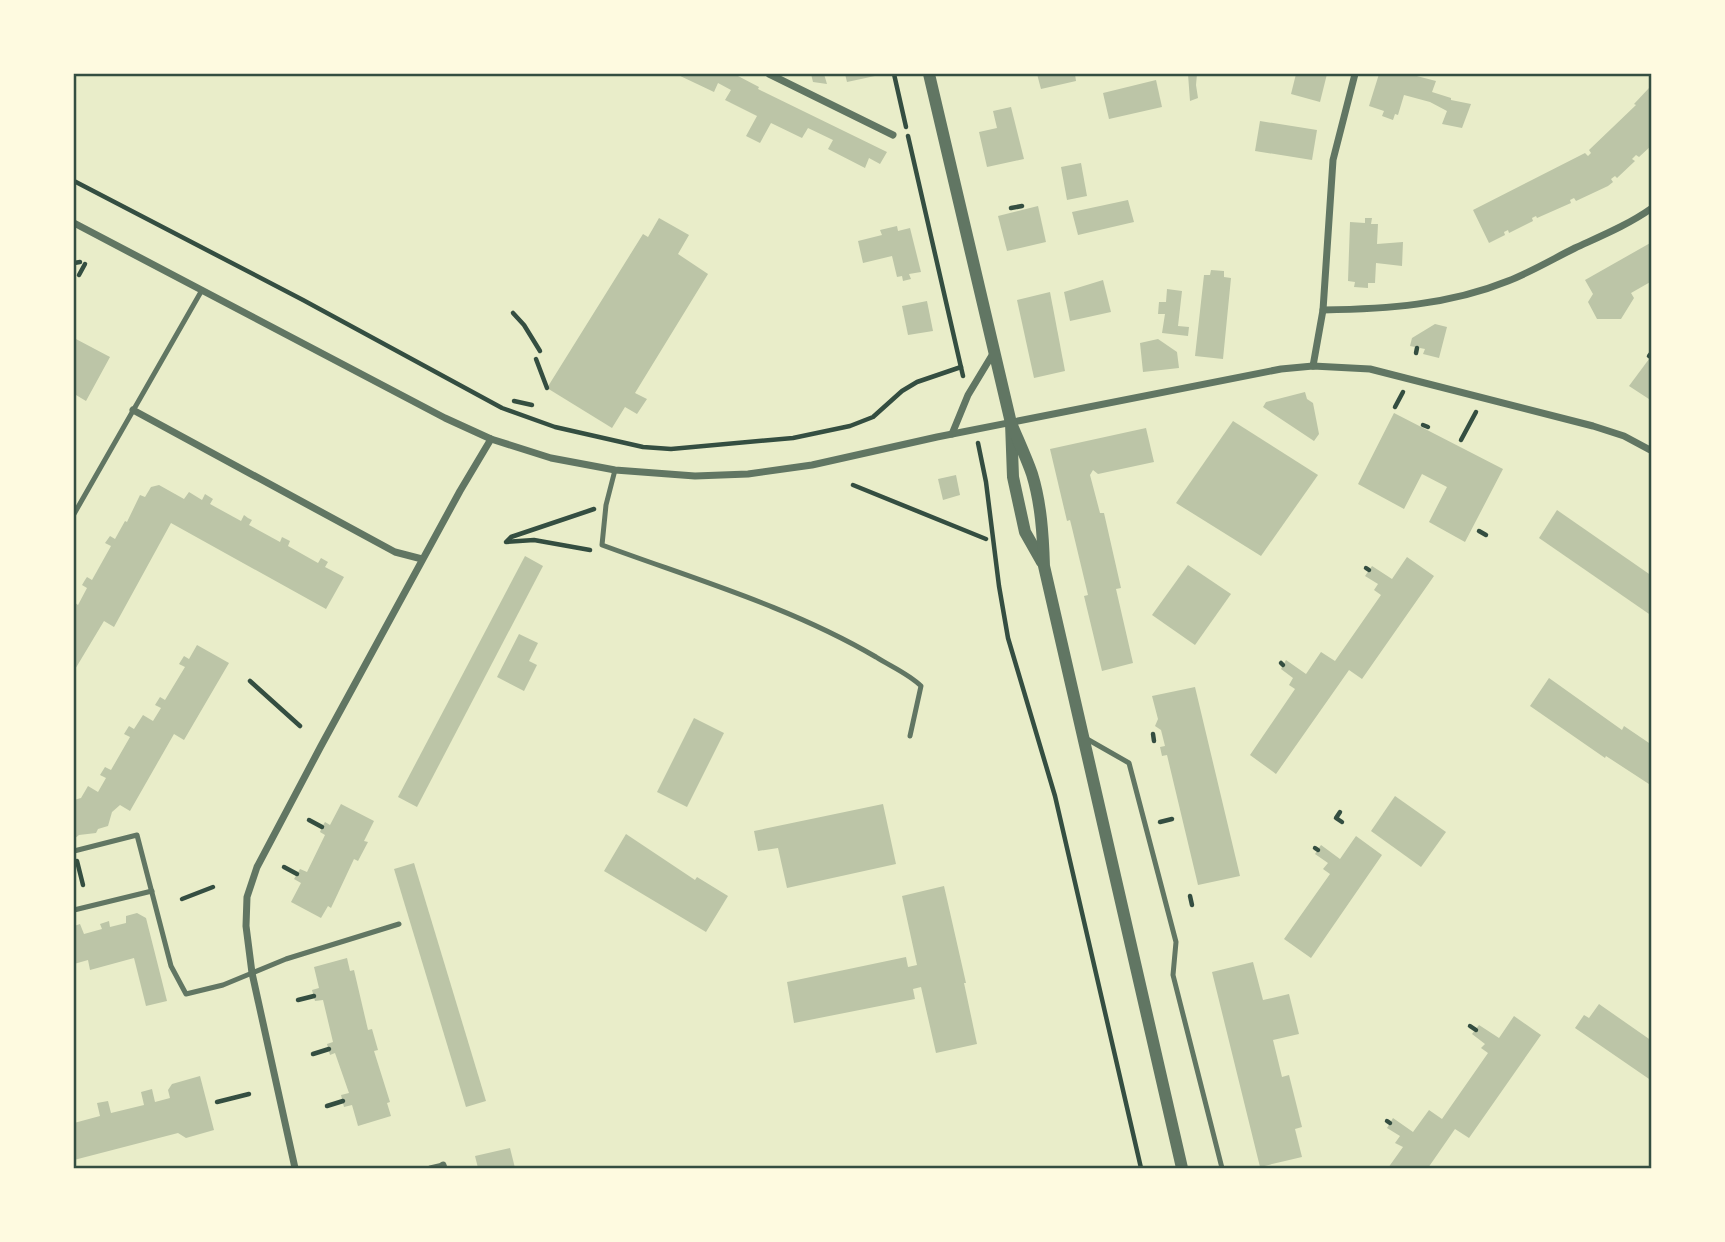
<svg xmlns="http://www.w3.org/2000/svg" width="1725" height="1242" viewBox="0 0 1725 1242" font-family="Signika,sans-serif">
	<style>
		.building { fill: #bcc5a7 }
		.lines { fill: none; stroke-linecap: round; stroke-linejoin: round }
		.path { stroke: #344e41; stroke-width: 4.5 }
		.service { stroke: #617663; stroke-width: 5 }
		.minor { stroke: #617663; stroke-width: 7 }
		.tertiary { stroke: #617663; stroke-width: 12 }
		.neatline { fill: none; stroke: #344e41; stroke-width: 2.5 }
	</style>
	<rect width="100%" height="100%" fill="#e9edc9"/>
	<!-- building -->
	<g class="building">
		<path d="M676,74h54l8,2 21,11 -1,2 129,63 -7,12 -11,-6 -4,10 -37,-19 5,-9 -25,-12 -6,10 -31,-15 -11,20 -14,-7 11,-20 -32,-16 6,-10 -13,-7 -4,9z"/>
		<path d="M811,74h13l3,10 -14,-2z"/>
		<path d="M845,74h29l1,2 -28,6z"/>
		<path d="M1037,74h38l1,7 -35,8z"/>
		<path d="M1188,74h9l-1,11 2,13 -8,3z"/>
		<path d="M1296,74h31l-7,28 -29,-8z"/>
		<path d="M1379,74h30l27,7 -4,11 19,6v2l20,4 -9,24 -20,-4 5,-13 -17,-9 -26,-7 -6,20 -3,-1 -2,6 -11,-4 2,-5 -15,-5z"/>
		<path d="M1156,80l6,27 -53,12 -6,-26z"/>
		<path d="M1649,88l3,2v55l-13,12 -3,-2 -4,4 3,2 -18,17 -2,-2 -4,3 2,3 -5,4 -32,15 -2,-3 -4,2 1,3 -34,15 -1,-2 -4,2 1,3 -24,12 -1,-3 -4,2 1,3 -16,8 -16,-33 112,-57 3,3 3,-3 -2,-3 47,-45 -2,-1z"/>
		<path d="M1011,107l13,52 -37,8 -8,-35 18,-4 -4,-17z"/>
		<path d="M1260,121l57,9 -5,30 -57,-9z"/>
		<path d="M1081,163l6,33 -20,4 -6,-33z"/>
		<path d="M1128,200l6,22 -56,13 -6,-23z"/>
		<path d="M1038,206l8,36 -39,9 -9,-35z"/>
		<path d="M659,218l30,17 -11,19 30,20 -73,119 12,6 -10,15 -12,-7 -13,21 -65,-40 96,-154 5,3z"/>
		<path d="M1365,218h7l-1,6h7l-1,20 26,-2 -1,24 -26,-3 -1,20h-7v5l-14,-1 1,-5 -7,-1 2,-59 15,1z"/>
		<path d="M897,226l1,5 12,-3 11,44 -12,2 2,5 -8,2 -1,-5 -5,1 -5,-21 -29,7 -5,-22 24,-6 -2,-5z"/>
		<path d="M1652,242v25l-2,1 2,13 -21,12 3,5 -13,21h-24l-9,-17 5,-8 -8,-14z"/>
		<path d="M1211,270l13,1v6l7,1 -8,81 -28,-3 9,-81h6z"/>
		<path d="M1103,280l8,32 -41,9 -6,-29z"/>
		<path d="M1167,289l15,2 -4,35 11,1 -1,9 -26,-3 3,-19h-7l1,-12h7z"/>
		<path d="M1050,292l15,79 -31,7 -17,-78z"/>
		<path d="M927,301l6,30 -25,4 -6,-29z"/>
		<path d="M1435,324l12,3 -8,31 -16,-4 2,-5 -15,-3 2,-8z"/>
		<path d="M74,338l36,19 -24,44 -10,-6 -2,4z"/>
		<path d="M1158,339l19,13 2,16 -36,4 -3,-29z"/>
		<path d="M1652,355v46l-23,-15z"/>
		<path d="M1305,392l2,7 6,4 6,31 -5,7 -51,-34 3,-5z"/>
		<path d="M1394,413l109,56 -38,73 -36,-20 18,-35 -25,-13 -18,35 -46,-25z"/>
		<path d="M1233,421l85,54 -57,81 -85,-53z"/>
		<path d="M1146,428l8,34 -56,12 -5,-4 -3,5 10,38h4l17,75 -5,1 17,74 -31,8 -18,-75 4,-1 -16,-67 -2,-8 -3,1 -17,-72z"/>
		<path d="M956,475l4,20 -17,5 -5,-21z"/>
		<path d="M159,485l25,14 5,-7 13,8 3,-6 8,5 -3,5 31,17 3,-6 4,3 4,2 -3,5 31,17 2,-5 8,4 -2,5 30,17 3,-5 7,4 -3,5 19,10 -18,32 -155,-86 -57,104 -10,-6 -30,50v-69l4,3 9,-17 -5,-3 3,-5 2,-3 5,3 19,-34 -6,-3 5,-7 5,3 10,-18 2,1 13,-27 5,2 6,-10z"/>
		<path d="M1557,510l95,66v40l-113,-78z"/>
		<path d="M525,556l18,10 -126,241 -19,-10z"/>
		<path d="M1407,557l27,19 -72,103 -13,-9 -73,104 -26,-19 45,-66 -6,-4 4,-7 -12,-9 5,-9 20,14 15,-22 14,9 46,-66 -7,-5 4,-6 -13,-8 7,-10 20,13z"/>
		<path d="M1188,565l43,29 -36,51 -43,-30z"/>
		<path d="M519,634l19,9 -9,18 8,4 -13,26 -27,-14z"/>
		<path d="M197,645l32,18 -45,77 -10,-6 -44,77 -10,-6 -8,7 -4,14 -10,3 -2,4 -17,2 -5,4v-39l7,-2 7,-12 10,6 8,-14 -6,-3 5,-8 6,3 19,-33 -6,-3 5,-8 5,3 9,-14 10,6 8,-13 -6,-3 5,-8 5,3 20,-33 -6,-3 5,-8 5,3z"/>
		<path d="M1549,678l73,52 2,-4 28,19v41l-46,-30 -1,2 -75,-52z"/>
		<path d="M1195,687l45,189 -42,9 -31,-130 -5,1 -2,-9 5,-1 -4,-16 -6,-4 3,-7 -6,-23z"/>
		<path d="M694,718l30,15 -37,74 -30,-15z"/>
		<path d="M1395,796l51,36 -25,35 -50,-36z"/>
		<path d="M341,804l33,17 -10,20 4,1 -10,19 -4,-2 -23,49 -3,-2 -7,12 -30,-16 10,-19 -7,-4 6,-10 7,3 18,-37 -5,-3 2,-5 3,-5 5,3z"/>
		<path d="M883,804l13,60 -109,24 -9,-40 -20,3 -4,-20z"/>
		<path d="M626,834l69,46 2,-3 31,19 -22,36 -102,-61z"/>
		<path d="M1356,836l26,19 -71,103 -27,-19 46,-65 -7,-5 5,-6 -13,-9 6,-9 19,14z"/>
		<path d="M414,863l72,238 -20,6 -72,-238z"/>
		<path d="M944,886l22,97h-2l13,61 -41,9 -15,-66 -8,2 2,10 -121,24 -7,-41 119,-25 2,10 9,-2 -15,-69z"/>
		<path d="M137,913l9,5 21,83 -21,5 -12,-48 -44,12 -2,-10 -14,4v-38l6,-2 4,10 18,-5 -2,-5 9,-3 1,6 16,-4v-7z"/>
		<path d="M347,958l3,13 4,-1 14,60 4,-1 6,21 -4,1 16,51 -3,1 4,13 -33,10 -6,-21 -8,2 -3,-12 8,-2 -14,-40 -5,2 -3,-11 6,-2 -10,-42 -8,1 -3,-11 7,-2 -5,-21z"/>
		<path d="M1253,962l10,38 26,-6 10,40 -26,6 9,37 7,-2 13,52 -7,2 7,28 -42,10 -48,-195z"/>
		<path d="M1599,1004l53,37v40l-77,-53 9,-13 5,3z"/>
		<path d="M1514,1016l27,19 -72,103 -14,-9 -27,39h-40l15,-21 -8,-4 5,-7 -13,-8 6,-10 20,14 16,-22 13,9 46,-66 -7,-5 4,-4 -13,-10 7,-9 20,13z"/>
		<path d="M200,1076l14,54 -28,8 -8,-5 -104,27v-37l26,-7 -3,-13 11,-2 3,12 33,-8 -3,-13 11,-3 3,13 15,-4 -2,-8 4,-6z"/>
		<path d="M510,1148l5,20h-37l-3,-12z"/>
	</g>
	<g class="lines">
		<!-- path -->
		<g class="path">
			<path d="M894,74l12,53"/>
			<path d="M908,136l55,240"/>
			<path d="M74,181l229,119 199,108 53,19 88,20 28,2 122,-11 57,-12 23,-9 29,-26 15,-9 44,-15"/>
			<path d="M1011,208l11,-2"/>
			<path d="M74,263l6,-1"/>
			<path d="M79,275l6,-11"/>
			<path d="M513,313l11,12 16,26"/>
			<path d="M1416,353l1,-5"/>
			<path d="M1649,356l3,-4"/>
			<path d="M536,359l11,29"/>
			<path d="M514,401l18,4"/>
			<path d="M1395,407l8,-15"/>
			<path d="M1423,425l5,2"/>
			<path d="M1461,440l15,-28"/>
			<path d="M978,443l8,39 13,104 9,52 47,158 86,372"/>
			<path d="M853,485l133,54"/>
			<path d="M1479,531l7,4"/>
			<path d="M590,550l-56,-10 -28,2 5,-5 83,-28"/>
			<path d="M1366,568l3,2"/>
			<path d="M1281,663l2,2"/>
			<path d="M250,681l50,45"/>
			<path d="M1153,734l1,7"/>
			<path d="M1340,812l-4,6 6,4"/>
			<path d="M309,820l13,7"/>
			<path d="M1160,822l12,-3"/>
			<path d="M1315,848l3,2"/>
			<path d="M77,861l6,24"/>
			<path d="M284,867l13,7"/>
			<path d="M1190,896l2,9"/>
			<path d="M182,899l31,-12"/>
			<path d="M298,1000l16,-4"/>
			<path d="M1470,1026l6,4"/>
			<path d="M313,1054l16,-5"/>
			<path d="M217,1102l32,-8"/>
			<path d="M327,1106l16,-5"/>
			<path d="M1387,1121l3,2"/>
		</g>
		<!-- service -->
		<g class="service">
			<path d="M615,470l-9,35 -4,40c92,34 189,62 274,112 14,9 33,17 45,29l-11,50"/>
			<path d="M74,514l128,-224"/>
			<path d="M1087,739l42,24 47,179 -3,33 49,193"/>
			<path d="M74,851l63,-16 34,131 15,28 37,-9 63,-26 113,-35"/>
			<path d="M74,910l78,-19"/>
			<path d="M430,1168l13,-3"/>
		</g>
		<!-- minor -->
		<g class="minor">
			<path d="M769,74l124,61"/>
			<path d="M74,223l371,195 46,21 60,19 64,12 80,6 53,-2 64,-9 125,-28 344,-68 32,-3 57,3 223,57 31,10 28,15"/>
			<path d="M1323,310c63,-1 126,-5 185,-29 23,-9 45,-22 67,-33 26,-12 53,-23 77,-40"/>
			<path d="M1313,366l10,-56 10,-150 22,-86"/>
			<path d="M133,410l262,142 27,7"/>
			<path d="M952,434l16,-39 26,-43"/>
			<path d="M443,1165l1,3"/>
			<path d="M295,1168l-43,-195 -6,-47 1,-29 10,-30 64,-121 139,-255 31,-52"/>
		</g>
		<!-- tertiary -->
		<g class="tertiary">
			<path d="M929,74l82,349 2,54 12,55 17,30"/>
			<path d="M1011,423c7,17 15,34 21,51 9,29 11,61 12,92l138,602"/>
		</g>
	</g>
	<!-- border -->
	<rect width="1725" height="1242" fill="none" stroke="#fefae0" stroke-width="150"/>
	<rect x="75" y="75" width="1575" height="1092" class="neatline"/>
</svg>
